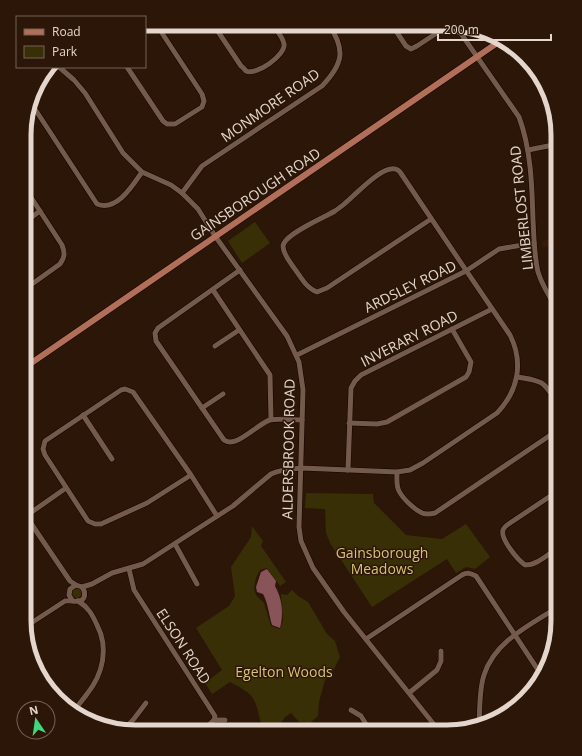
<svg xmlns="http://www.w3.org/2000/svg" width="582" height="756" viewBox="0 0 582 756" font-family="'Open Sans',sans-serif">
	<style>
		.built { fill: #351b08 }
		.green { fill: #392f07 }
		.water { fill: #885457 }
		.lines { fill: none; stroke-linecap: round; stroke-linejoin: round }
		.minor-casing { stroke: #120300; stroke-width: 6 }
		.major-casing { stroke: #120300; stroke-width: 7 }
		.minor { stroke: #735a4a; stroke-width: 5 }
		.major { stroke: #b16e59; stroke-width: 6 }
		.labels { text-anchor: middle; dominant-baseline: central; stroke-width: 3; stroke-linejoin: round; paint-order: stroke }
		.street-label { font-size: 14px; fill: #e4d6cd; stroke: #2b1608 }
		.park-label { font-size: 14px; fill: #d9c276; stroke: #2b1608 }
		.rim { fill: none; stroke: #e4d6cd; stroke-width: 5 }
	</style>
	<rect width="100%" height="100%" fill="#2b1608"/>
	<!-- built -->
	<path class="built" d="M558,237v7l-16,4 -1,-7z"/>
	<!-- green -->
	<g class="green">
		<path d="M255,222l15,21 -28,20 -14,-22z"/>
		<path d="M306,493l67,1 1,9 32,32 36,4 24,-15 24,33 -15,12 -9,-2 -10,6 -9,-14 -75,48 -42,-64 -4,-10 -1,-24 -20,-1z"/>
		<path d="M252,526l11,15 -2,5 25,36 -6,4 -13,-18 -7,2 -4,8 -2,10 2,7 8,8 7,23 9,3 3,-9 -2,-26 6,1 5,-5 6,6 10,6 19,32 8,7 5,16 -7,14 -8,9 -6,22 -1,14 -8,7 -11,-1 -8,-9 -6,4 -10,15 -8,-1c-9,-8 -7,-18 -12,-29 -4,-10 -16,-15 -25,-20l-18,12 -7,-11 17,-13 -26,-42 33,-22 6,-10 -4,-29 20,-30z"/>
		<circle cx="77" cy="593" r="5"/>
	</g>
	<!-- water -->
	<path class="water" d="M267,569l9,12 -1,5c7,12 9,28 5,42l-8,-3c-3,-10 -4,-22 -9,-31l-6,-2 -1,-5 5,-15z"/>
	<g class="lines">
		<defs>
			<g id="minor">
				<path d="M213,24l28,42c2,1 3,3 5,5 10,5 40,-16 38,-27 -1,-7 -8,-14 -12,-20"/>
				<path d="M392,25l14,21 5,3 6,-3 32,-21"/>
				<path d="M455,25l64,92c12,32 13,69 14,103 1,17 1,35 5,52 4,13 12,26 20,38"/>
				<path d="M59,67l15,13 11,13 38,60 19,19 29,13 11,8 16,16 17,27 72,100 12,26 4,28 -4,137 2,14 12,27 31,44 96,120"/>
				<path d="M127,67l36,54 4,3h8l27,-17 2,-6 -2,-7 -46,-70"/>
				<path d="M31,103l66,101c20,8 36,-19 45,-32"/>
				<path d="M528,150l30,-6"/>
				<path d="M182,193l20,-27 120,-80c21,-22 24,-36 7,-61"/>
				<path d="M25,222l15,-11"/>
				<path d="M240,270l-82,58 -3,5 1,8 68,99c12,9 33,-16 46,-20 6,-2 24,0 32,0"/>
				<path d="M25,289l35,-25c5,-7 5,-11 2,-19l-37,-57"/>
				<path d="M213,290l57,85 1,44"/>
				<path d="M215,346l24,-16"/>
				<path d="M297,355l169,-84 33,-22 35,-6"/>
				<path d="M517,377c27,4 26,4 41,27"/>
				<path d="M202,408l21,-14"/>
				<path d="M83,415l29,44"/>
				<path d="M349,423l28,1 10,-2 79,-45 3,-5 2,-10 -19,-33"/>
				<path d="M348,470l3,-82 4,-7 6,-6 131,-66"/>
				<path d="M397,472c0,6 -1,14 2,19 4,8 15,18 23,22 5,2 9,1 13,0l123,-83"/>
				<path d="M191,475l-58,-83 -8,-3 -4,1 -76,51 -2,8 2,6 43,66 7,3h6l46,-21 44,-28 26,41"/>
				<path d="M24,513l46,68 6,4"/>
				<path d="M26,516l40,-28"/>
				<path d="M175,544l22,40"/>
				<path d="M558,548c-11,7 -21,17 -33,17 -7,-5 -25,-26 -22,-35 1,-3 4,-5 7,-7l48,-32"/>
				<path d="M129,569l5,21 81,126 -1,4 -12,11"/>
				<path d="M82,587l10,-3 20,-11 31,-9 90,-58 38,-32c10,-5 19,-5 30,-6l96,4 13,-2 13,-7 74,-50c21,-22 27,-50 13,-78 -37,-54 -74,-109 -110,-163 -1,-1 -4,-3 -5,-3 -12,-3 -34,20 -43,28 -5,5 -11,10 -17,14 -10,6 -51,23 -52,35 0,8 7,16 11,22 7,9 12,20 23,24l10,-4 104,-69"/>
				<path d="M25,627l40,-26c7,-1 7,1 13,0 8,0 8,-9 4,-14l-6,-2 -6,4 -1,6 3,5"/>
				<path d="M366,639l96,-64c5,-3 8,-2 14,1l66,100"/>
				<path d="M409,693l28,-23 4,-9v-10"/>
				<path d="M66,705l6,1 3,7"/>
				<path d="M351,710l10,6 10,16"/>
				<path d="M75,711c3,-7 8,-11 12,-17 16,-20 22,-46 10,-69 -5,-11 -9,-18 -19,-24"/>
				<path d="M214,720h11"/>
				<path d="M479,725c1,-16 0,-35 5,-50 11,-34 46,-50 74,-68"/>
				<path d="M122,731l11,-11 13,-17"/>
			</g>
			<path id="major" d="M24,368l476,-327"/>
		</defs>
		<!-- minor casing -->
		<use href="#minor" class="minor-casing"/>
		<!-- major casing -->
		<use href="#major" class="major-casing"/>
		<!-- minor -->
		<use href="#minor" class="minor"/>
		<!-- major -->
		<use href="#major" class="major"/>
	</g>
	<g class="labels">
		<!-- street labels -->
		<g class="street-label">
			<text transform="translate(270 105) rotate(-35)">MONMORE ROAD</text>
			<text transform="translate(255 194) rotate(-34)">GAINSBOROUGH ROAD</text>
			<text transform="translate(521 208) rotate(-96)">LIMBERLOST ROAD</text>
			<text transform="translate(410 286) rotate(-26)">ARDSLEY ROAD</text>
			<text transform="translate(409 338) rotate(-27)">INVERARY ROAD</text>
			<text transform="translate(288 449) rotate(-89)">ALDERSBROOK ROAD</text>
			<text transform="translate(184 646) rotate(57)">ELSON ROAD</text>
		</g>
		<!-- park labels -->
		<g class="park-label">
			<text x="382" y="552">Gainsborough<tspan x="382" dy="16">Meadows</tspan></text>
			<text x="284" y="671">Egelton Woods</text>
		</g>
	</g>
	<!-- crop -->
	<path d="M0 0H582V756H0ZM135 31H447A104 104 0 0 1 551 135V621A104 104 0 0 1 447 725H135A104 104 0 0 1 31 621V135A104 104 0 0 1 135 31Z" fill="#2b1608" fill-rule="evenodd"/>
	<path class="rim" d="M135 31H447A104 104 0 0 1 551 135V621A104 104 0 0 1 447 725H135A104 104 0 0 1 31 621V135A104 104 0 0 1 135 31Z"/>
	<!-- legend -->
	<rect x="16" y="16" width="130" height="52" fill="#2b1608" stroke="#756357"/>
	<rect x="24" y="29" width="20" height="6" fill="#b16e59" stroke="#756357"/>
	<text x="52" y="36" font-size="12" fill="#e4d6cd">Road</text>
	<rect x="24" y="46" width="20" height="12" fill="#392f07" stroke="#756357"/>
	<text x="52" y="56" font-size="12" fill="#e4d6cd">Park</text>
	<!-- north arrow -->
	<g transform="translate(36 720) rotate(347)"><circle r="19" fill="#2b1608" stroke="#756357"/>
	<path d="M0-3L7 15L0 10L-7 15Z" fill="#41d77c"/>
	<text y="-6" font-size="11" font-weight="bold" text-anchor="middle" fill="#e4d6cd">N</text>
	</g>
	<!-- scale -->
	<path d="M438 34v6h113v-6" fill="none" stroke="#e4d6cd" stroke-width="2"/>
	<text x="444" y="34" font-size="12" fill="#e4d6cd" stroke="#2b1608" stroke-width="3" paint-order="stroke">200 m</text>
</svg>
